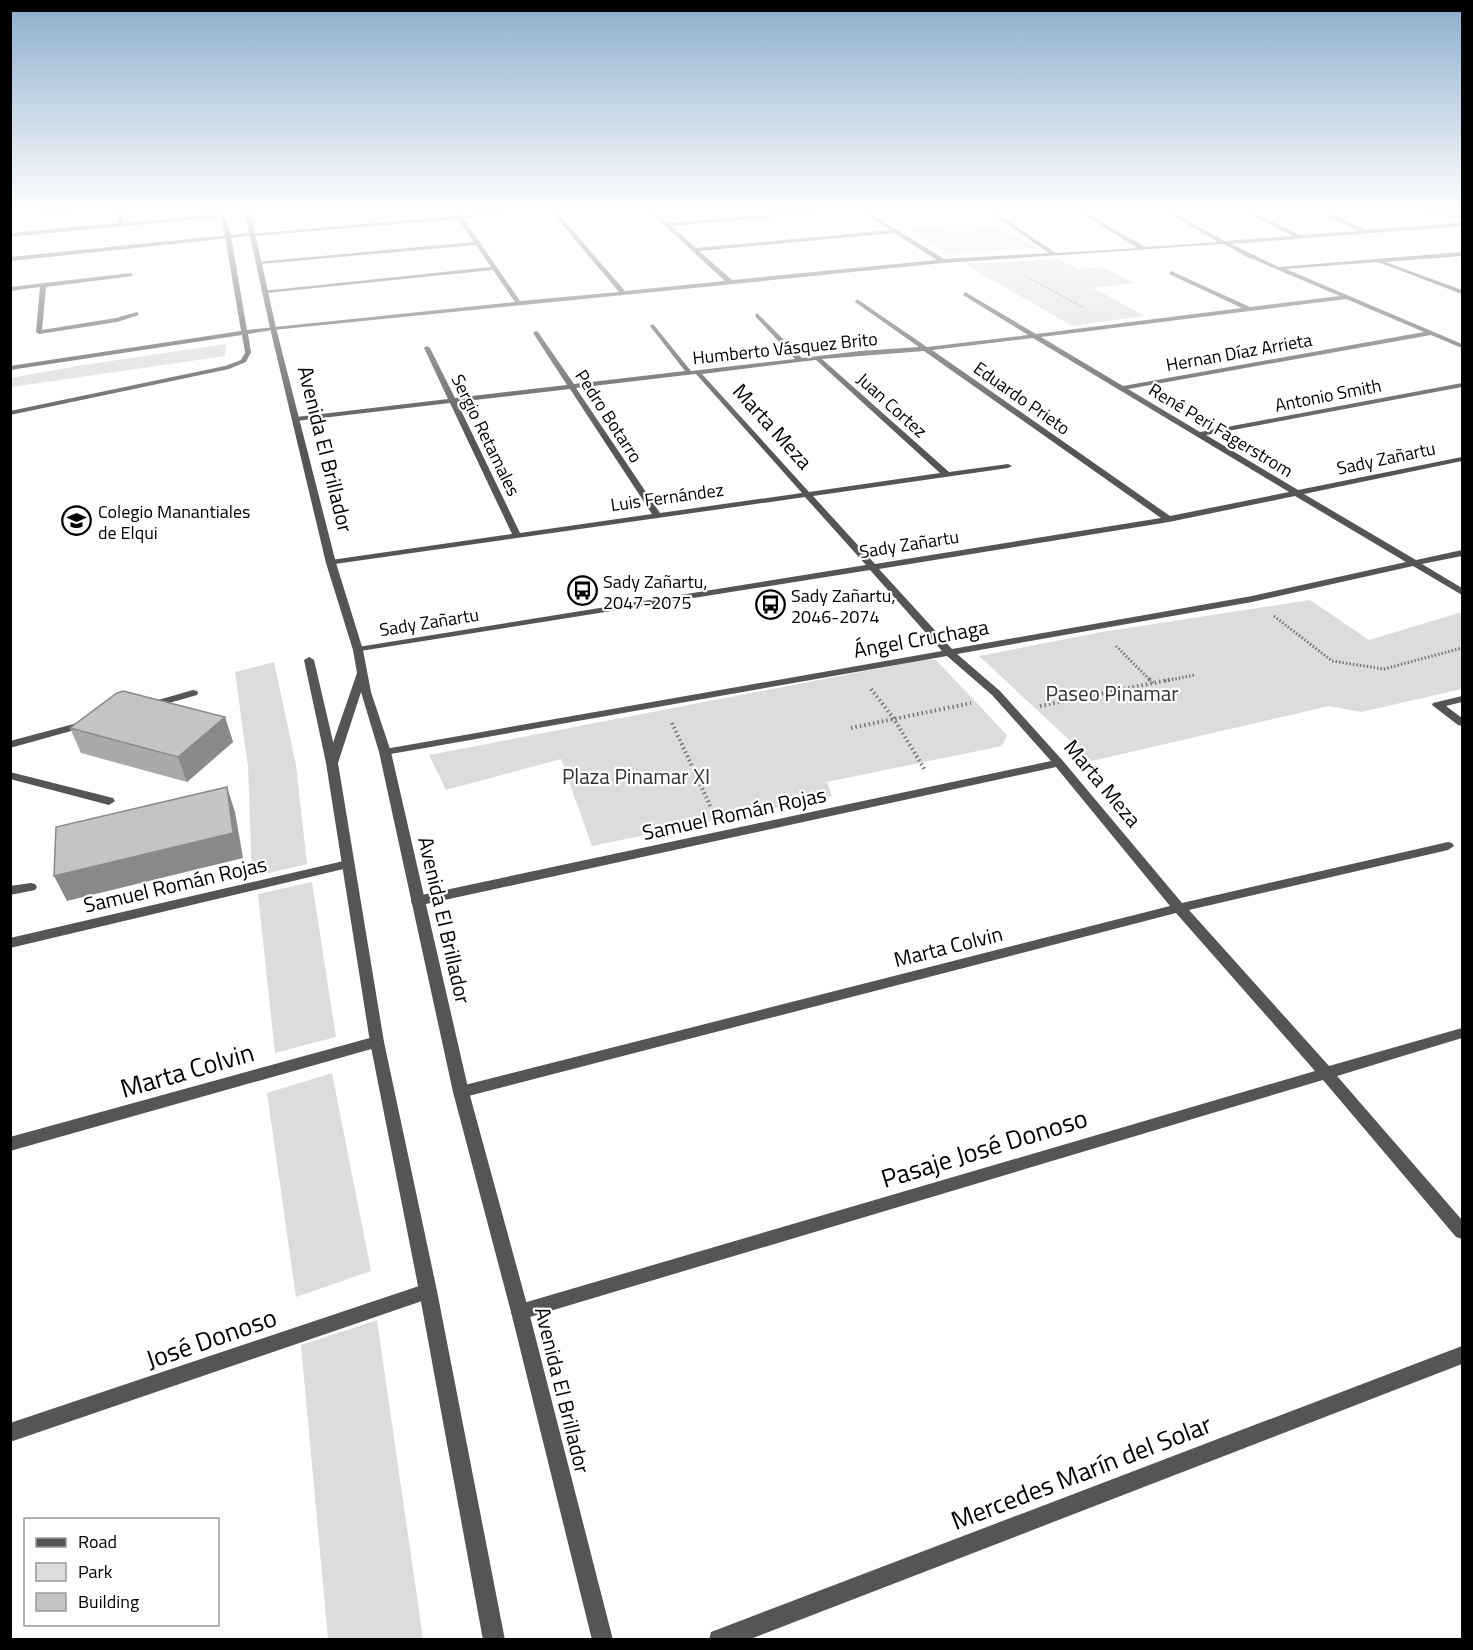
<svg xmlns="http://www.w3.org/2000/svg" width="1473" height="1650" viewBox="0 0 1473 1650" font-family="'Titillium Web',sans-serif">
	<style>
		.green { fill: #dcdcdc }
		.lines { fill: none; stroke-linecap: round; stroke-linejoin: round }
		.path-far2 { stroke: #777; stroke-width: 1.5; stroke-dasharray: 1 1.5; stroke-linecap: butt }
		.path-far1 { stroke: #777; stroke-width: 3; stroke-dasharray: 1.5 2; stroke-linecap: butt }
		.path { stroke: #777; stroke-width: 4; stroke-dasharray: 1.5 3; stroke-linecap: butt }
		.service { fill: #555; fill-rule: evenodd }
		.minor { fill: #555; fill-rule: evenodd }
		.tertiary { fill: #555; fill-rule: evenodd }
		.wall { fill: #a9a9a9 }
		.shaded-wall { fill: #898989 }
		.building { fill: #c4c4c4; stroke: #898989; stroke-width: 1.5 }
		.labels { text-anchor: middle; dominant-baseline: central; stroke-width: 4.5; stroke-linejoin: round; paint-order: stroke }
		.far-street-label { font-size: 18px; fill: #000; stroke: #fff }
		.far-poi-label { font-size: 18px; fill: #000; stroke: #fff; text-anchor: start }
		.street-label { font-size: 21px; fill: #000; stroke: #fff }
		.park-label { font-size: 21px; fill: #333; stroke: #fff }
		.near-street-label { font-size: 26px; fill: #000; stroke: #fff }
	</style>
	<rect width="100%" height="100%" fill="#fff"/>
	<!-- green -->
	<g class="green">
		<path d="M967,223l19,7 18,-1 32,19 -89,5 -38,-23z"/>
		<path d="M1058,259l21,10 24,-2 31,16 -41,5 52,28 -73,10 -107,-62z"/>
		<path d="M226,344l-1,12 -214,31v-9l66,-12z"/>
		<path d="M1310,600l59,40 93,-28v77l-101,23 -32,-6 -237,55 -113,-105 123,-24z"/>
		<path d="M928,659l8,1 71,75 -5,11 -175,36 5,14 -240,50 -31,-87 -115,31 -17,-35z"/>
		<path d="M274,662l22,103 11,99 -55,13 -4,-110 -13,-95z"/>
		<path d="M312,882l24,155 -61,16 -17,-159z"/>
		<path d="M332,1073l39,198 -75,26 -29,-204z"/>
		<path d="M377,1320l46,319h-95l-27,-294z"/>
	</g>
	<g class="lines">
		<!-- path-far2 -->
		<g class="path-far2">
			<path d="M941,233l26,3"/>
			<path d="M1027,277l57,31"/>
		</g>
		<!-- path-far1 -->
		<g class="path-far1">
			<path d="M1274,616l58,45 52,8 78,-21"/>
			<path d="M1116,646l35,35"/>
			<path d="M1165,681l30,-6"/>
		</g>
		<!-- path -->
		<g class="path">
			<path d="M1149,679l4,4"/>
			<path d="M871,689l23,30 31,51"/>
			<path d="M1040,706l133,-27"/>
			<path d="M672,723l42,91"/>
			<path d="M851,728l120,-25"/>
		</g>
		<!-- service -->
		<g class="service">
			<path d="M246,351l5,1 -5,10 -17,7 -219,46v-4l215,-45 16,-6z"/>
			<path d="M193,690l4,1 1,2 -1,2 -49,14 -5,-3 1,-2z"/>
			<path d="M85,721l5,3 -1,2 -79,22v-7z"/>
			<path d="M10,772l103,26 2,3 -6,4 -99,-26z"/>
			<path d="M31,883l4,1 2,3 -2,3 -25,5v-9z"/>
		</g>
		<!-- minor -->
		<g class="minor">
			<path d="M87,210h18l-58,6 -3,-2z"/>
			<path d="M118,210h5v13l96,-9v-4h4l8,26 16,94 268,-28 -22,-32 -227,23 -3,-2 228,-24 -15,-22 -216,19 -3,-2 217,-20 -16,-23 -205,17 -3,-2 206,-18 -2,-3 3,-2 4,5 94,-6 70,81 100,-10 -77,-71h4l16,13 170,-13h16l-183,16 25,22 194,-18 -31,-20h6l79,49 105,-6 -63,-43h5l65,43 82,-5 -62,-38h5l64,37 73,-5 -55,-32h5l57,31 68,-5 -51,-26h5l53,25 59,-4 -32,-15 2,-3 37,17 96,-7v3l-231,18 48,23 183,-15v4l-77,6 77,28v4l-84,-32 -92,7 176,75v4l-31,-13 -303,54 72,43 262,-49v4l-256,48 92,55 164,-33v4l-158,33 112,66 46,-10v6l-40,8 40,24v7l-49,-29 -161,36 -295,52 43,37 63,70 119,142 266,-61 4,1 2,3 -6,4 -259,60 140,156 133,-38v10l-125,38 125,144v19l-6,-2 -133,-157 -803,240 -6,-2 -3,-6 3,-6 6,-2 795,-233 -139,-158 -715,185 -5,-2 -3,-4 3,-4 5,-2 709,-180 -114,-139 -639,139 -5,-2 -1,-3 1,-3 5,-2 634,-135 -59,-66 -45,-39 -562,99 -4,-1 -2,-2 2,-2 4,-1 557,-98 -72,-81 -516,82 -1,-2 5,-3 508,-82 -61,-68 -477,68v-4l3,-1 181,-26 -62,-131 -154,18 -4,-2 4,-2 152,-18 -24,-51 3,-2 3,2 25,50 112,-13 -34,-52 3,-2 2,1 36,52 111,-13 -35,-45 3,-2 38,47 104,-12 -40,-43 2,-3 45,45 58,-7 59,-4 -64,-45 2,-3 70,48 101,-12 -65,-40 2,-3 71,42 206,-26 -73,-34 2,-3 79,36 90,-11 -95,-40 -21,-12 -281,19 -670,67 -25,4 3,18 -3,2 -3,-2 -3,-17 -232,35v-4l231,-35 -16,-95 -5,-19 -210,20v-4l107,-10zM550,210l1,1 68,81 -99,9 -57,-83zM894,233l43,27 -205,20 -33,-29zM1346,299l78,33 -301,54 -82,-49zM1033,338l256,154 -119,24 -238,-166zM924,351l237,167 -286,46 -62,-68 195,-28 4,-2 -4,-2 -59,8 -127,-113zM815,360h1l124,113 -131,19 -107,-118zM695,374h1l106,119 -142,20 -84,-125zM570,389l82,125 -132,19 -63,-131zM1295,496l111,66 -154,34 -300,53 -73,-80 290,-47z"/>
			<path d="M1397,210h11l54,6v3z"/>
			<path d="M131,273l2,3 -87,11 -4,43 74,-12 21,-6 2,3 -22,7 -78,12 -3,-2 4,-45 -30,4v-4z"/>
			<path d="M309,657l5,3 24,103 -6,3 -6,-3 -22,-103z"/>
			<path d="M1462,696v6l-16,4 16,12v8l-4,-1 -26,-20 1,-2z"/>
			<path d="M348,860l6,4 -2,3 -342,81v-10z"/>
			<path d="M377,1036l5,2 2,4 -2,4 -372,105v-14z"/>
			<path d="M428,1283l6,2 3,6 -3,6 -6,2 -418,143v-19z"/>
			<path d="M1462,1346v18l-714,276h-39l2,-8 8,-3z"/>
		</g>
		<!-- tertiary -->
		<path class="tertiary" d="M244,210h6l26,118 60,235 27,87 8,42 20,60 78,340 60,220 84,328h-21l-81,-328 -58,-220 -74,-340 -18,-60 -23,71 46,279 53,249 68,349h-22l-64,-349 -49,-249 -44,-279 31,-90 -4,-23 -27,-87 -56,-235 -20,-92 -240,25v-4l239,-24z"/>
	</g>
	<!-- wall -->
	<path class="wall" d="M225,717l8,25 -46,40 -106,-29 -11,-25z"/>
	<!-- shaded-wall -->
	<g class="shaded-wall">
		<path d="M225,717l8,25 -46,40 -9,-25z"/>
		<path d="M227,787l8,25 8,46 -176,43 -13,-25z"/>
	</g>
	<!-- building -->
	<g class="building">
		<path d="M123,691l102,26 -47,40 -108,-29 47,-35z"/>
		<path d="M227,787l6,46 -179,43 2,-49z"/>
	</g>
	<!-- sky -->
	<linearGradient id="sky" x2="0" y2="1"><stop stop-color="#8cadcc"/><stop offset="0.48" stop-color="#fff"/><stop offset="1" stop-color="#fff" stop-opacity="0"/></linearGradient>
	<rect width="1473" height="441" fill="url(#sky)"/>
	<!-- icons -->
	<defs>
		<symbol id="school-ring" viewBox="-11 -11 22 22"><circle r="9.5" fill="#fff" stroke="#000" stroke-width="1.5"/><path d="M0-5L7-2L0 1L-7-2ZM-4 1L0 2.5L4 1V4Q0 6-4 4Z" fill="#000"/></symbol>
		<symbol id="bus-ring" viewBox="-11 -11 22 22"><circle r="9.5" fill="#fff" stroke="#000" stroke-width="1.5"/><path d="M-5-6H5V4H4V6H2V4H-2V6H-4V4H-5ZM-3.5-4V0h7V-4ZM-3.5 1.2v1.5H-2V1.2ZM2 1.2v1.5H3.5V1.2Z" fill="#000"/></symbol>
	</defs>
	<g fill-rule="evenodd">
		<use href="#school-ring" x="60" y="504" width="33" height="33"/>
		<use href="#bus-ring" x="566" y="574" width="33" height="33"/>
		<use href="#bus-ring" x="754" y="588" width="33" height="33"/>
	</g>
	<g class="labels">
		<!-- far-street labels -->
		<g class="far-street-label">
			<text transform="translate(785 348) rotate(-6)">Humberto Vásquez Brito</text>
			<text transform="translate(1239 352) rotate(-10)">Hernan Díaz Arrieta</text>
			<text transform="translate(1328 395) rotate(-11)">Antonio Smith</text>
			<text transform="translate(1022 398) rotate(35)">Eduardo Prieto</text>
			<text transform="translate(892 405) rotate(42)">Juan Cortez</text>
			<text transform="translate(609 416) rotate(57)">Pedro Botarro</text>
			<text transform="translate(1221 430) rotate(31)">René Peri Fagerstrom</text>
			<text transform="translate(486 435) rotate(64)">Sergio Retamales</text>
			<text transform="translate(1386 458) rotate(-12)">Sady Zañartu</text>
			<text transform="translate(667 497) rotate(-8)">Luis Fernández</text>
			<text transform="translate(909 544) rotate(-9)">Sady Zañartu</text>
			<text transform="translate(429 622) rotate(-9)">Sady Zañartu</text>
		</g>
		<!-- far-poi labels -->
		<g class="far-poi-label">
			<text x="98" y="511">Colegio Manantiales<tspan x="98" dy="21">de Elqui</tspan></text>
			<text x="603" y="581">Sady Zañartu,<tspan x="603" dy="21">2047-2075</tspan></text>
			<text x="791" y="595">Sady Zañartu,<tspan x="791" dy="21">2046-2074</tspan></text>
		</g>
		<!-- street labels -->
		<g class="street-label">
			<text transform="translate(773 426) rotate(48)">Marta Meza</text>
			<text transform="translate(326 449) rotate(76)">Avenida El Brillador</text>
			<text transform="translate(921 638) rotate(-10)">Ángel Cruchaga</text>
			<text transform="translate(1103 783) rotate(50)">Marta Meza</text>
			<text transform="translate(734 813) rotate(-12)">Samuel Román Rojas</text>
			<text transform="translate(175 884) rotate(-13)">Samuel Román Rojas</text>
			<text transform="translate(445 920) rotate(77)">Avenida El Brillador</text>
			<text transform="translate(948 946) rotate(-14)">Marta Colvin</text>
			<text transform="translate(563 1390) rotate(76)">Avenida El Brillador</text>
		</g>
		<!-- park labels -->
		<g class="park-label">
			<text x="1112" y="693">Paseo Pinamar</text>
			<text x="636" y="776">Plaza Pinamar XI</text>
		</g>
		<!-- near-street labels -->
		<g class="near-street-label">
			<text transform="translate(187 1070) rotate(-16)">Marta Colvin</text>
			<text transform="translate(984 1148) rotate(-17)">Pasaje José Donoso</text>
			<text transform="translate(211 1338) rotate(-19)">José Donoso</text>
			<text transform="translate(1081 1472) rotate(-21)">Mercedes Marín del Solar</text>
		</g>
	</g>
	<!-- border -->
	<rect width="1473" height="1650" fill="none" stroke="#000000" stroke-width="24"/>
	<!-- legend -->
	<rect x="24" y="1518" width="195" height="108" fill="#ffffff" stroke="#999999" stroke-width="1.5"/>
	<rect x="36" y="1538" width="30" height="9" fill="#555555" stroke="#999999" stroke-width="1.5"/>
	<text x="78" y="1548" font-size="18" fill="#000000">Road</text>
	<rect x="36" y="1563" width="30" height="18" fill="#dcdcdc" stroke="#999999" stroke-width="1.5"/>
	<text x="78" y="1578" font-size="18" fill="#000000">Park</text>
	<rect x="36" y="1593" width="30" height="18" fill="#c4c4c4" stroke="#999999" stroke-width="1.5"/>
	<text x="78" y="1608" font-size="18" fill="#000000">Building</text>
</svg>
